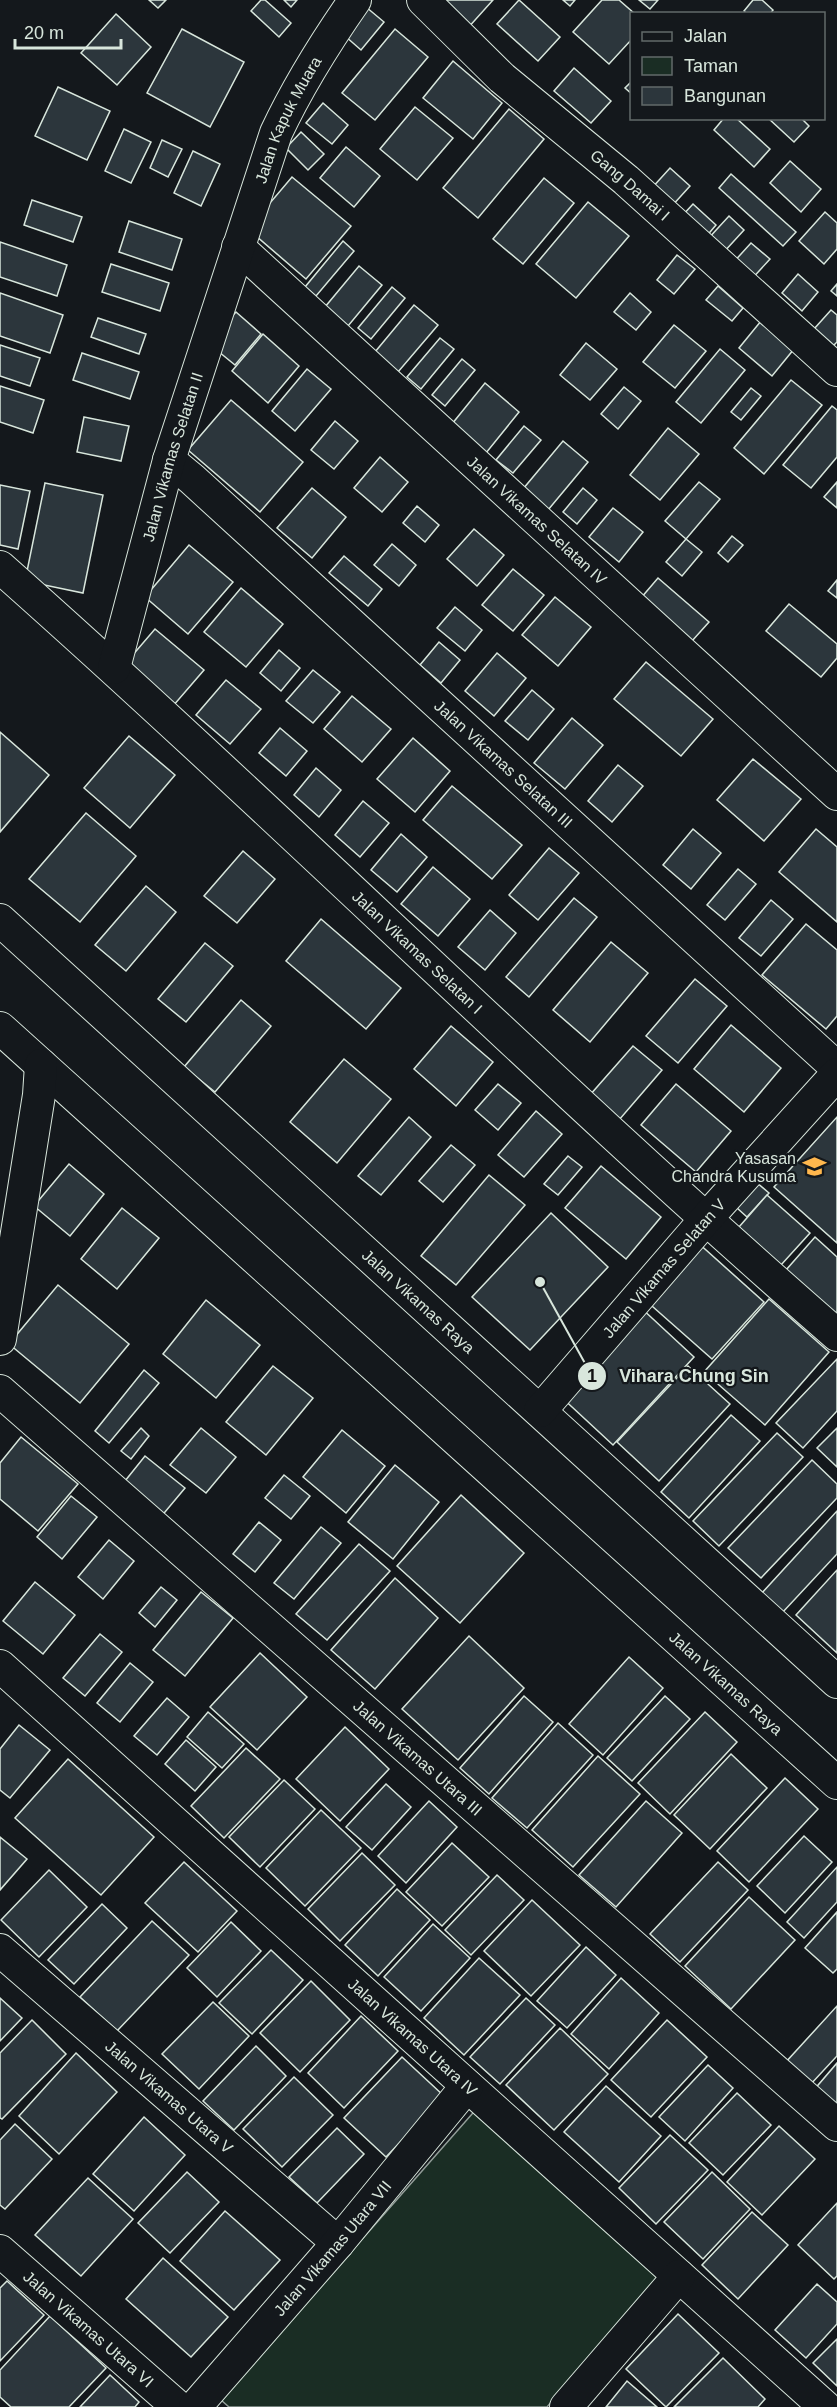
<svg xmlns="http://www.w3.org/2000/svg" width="837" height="2407" viewBox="0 0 837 2407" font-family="Helvetica,sans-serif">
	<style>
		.green { fill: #1a2d24; stroke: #939e99; stroke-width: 1.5 }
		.building { fill: #2c363c; stroke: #d8e6dc; stroke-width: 1.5 }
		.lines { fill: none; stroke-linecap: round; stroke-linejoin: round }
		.minor-casing { stroke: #d8e6dc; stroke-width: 34 }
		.minor { stroke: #14181c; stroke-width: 32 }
		.labels { text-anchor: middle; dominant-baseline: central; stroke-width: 4.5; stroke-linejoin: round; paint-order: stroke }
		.street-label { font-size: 16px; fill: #d8e6dc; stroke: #14181c }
		.poi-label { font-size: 16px; fill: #d8e6dc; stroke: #14181c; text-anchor: end }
		.leader { fill: none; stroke: #d8e6dc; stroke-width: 2 }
		.callout-dot { fill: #d8e6dc; stroke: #14181c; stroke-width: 2 }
		.mark-label { font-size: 18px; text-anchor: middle; font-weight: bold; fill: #111 }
		.callout-label { font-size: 18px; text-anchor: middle; font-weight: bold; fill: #d8e6dc; stroke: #14181c; stroke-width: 4.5; stroke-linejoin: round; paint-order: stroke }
	</style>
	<rect width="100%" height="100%" fill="#14181c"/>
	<!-- green -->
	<path class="green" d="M479,2106l187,165 -119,136h-318l-8,-7z"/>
	<!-- building -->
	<g class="building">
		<path d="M149,0h17l-8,8z"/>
		<path d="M261,0h4l26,23 -12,14 -28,-26z"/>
		<path d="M284,0h13l-6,7z"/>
		<path d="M436,0h57l-26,29z"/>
		<path d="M519,0l41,37 -22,24 -41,-37z"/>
		<path d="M563,0h12l-5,6z"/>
		<path d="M602,0h17l16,14h-3v25l-23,25 -36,-32z"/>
		<path d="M639,0h19l-8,9z"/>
		<path d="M753,0h9l11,10 -3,4h-23l-3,-3z"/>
		<path d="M360,2l24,20 -23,28 -24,-21z"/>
		<path d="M116,14l35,33 -34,38 -36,-32z"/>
		<path d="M182,29l62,33 -34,65 -63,-34z"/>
		<path d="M395,29l33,28 -53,63 -33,-27z"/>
		<path d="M453,61l49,42 -29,36 -50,-41z"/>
		<path d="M574,68l37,33 -20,22 -37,-32z"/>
		<path d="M632,81v13l-7,-6z"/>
		<path d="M58,87l52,24 -23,49 -52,-24z"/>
		<path d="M323,103l25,22 -16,19 -26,-21z"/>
		<path d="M415,107l38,31 -36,42 -37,-31z"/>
		<path d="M509,109l35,30 -66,79 -35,-30z"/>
		<path d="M724,118h12l34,31 -16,18 -40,-37z"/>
		<path d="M768,118h33l8,8 -15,16z"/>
		<path d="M124,129l27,13 -20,41 -26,-12z"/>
		<path d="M301,132l23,22 -16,16 -22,-22z"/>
		<path d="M162,140l20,9 -14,28 -18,-9z"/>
		<path d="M346,147l34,29 -26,31 -34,-29z"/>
		<path d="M193,151l27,13 -19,42 -27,-13z"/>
		<path d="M790,161l31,28 -20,23 -31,-29z"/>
		<path d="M670,168l20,18 -19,21 -20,-18z"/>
		<path d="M731,174l65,58 -13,14 -64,-58z"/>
		<path d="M292,177l59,49 -45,53 -58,-50z"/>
		<path d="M544,178l30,25 -51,61 -30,-25z"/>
		<path d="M32,200l50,17 -9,25 -49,-17z"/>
		<path d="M588,202l41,34 -53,62 -40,-34z"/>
		<path d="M693,204l23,21 -11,13 -24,-21z"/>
		<path d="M825,212l12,11v26l-13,15 -25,-23z"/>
		<path d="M729,216l15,14 -21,23 -16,-13z"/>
		<path d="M129,221l53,18 -10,31 -53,-18z"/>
		<path d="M343,241l11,10 -38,45 -11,-9z"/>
		<path d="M0,242l67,23 -10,31 -57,-19z"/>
		<path d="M751,243l19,16 -21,23 -18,-17z"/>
		<path d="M677,255l18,14 -21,25 -17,-14z"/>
		<path d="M111,264l58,19 -9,28 -58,-19z"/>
		<path d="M359,266l23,19 -34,41 -23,-19z"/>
		<path d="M798,274l20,18 -16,19 -20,-18z"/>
		<path d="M837,284v12l-6,-5z"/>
		<path d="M718,286l25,22 -11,13 -26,-21z"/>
		<path d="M392,287l13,11 -34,41 -13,-11z"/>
		<path d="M0,293l63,22 -13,38 -50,-17z"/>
		<path d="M630,293l21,19 -15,18 -22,-18z"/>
		<path d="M414,305l24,20 -40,47 -23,-20z"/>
		<path d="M831,310l6,5v27l-4,4 -19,-17z"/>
		<path d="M236,312l25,22 -26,31 -27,-22z"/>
		<path d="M98,318l48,16 -7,20 -48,-17z"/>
		<path d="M761,321l33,28 -22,27 -33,-28z"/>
		<path d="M674,325l32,26 -31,37 -32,-26z"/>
		<path d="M263,334l36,32 -31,37 -36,-32z"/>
		<path d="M440,338l14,11 -33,40 -14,-12z"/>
		<path d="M586,343l31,26 -27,31 -30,-25z"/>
		<path d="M0,345l40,13 -10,28 -30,-10z"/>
		<path d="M720,349l25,21 -44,53 -25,-21z"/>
		<path d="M82,353l57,19 -9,27 -57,-19z"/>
		<path d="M462,359l13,11 -30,36 -13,-11z"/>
		<path d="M307,369l24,20 -36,42 -23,-20z"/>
		<path d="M791,380l31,25 -58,69 -30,-26z"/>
		<path d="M485,383l34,29 -33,41 -34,-29z"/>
		<path d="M0,386l44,14 -11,33 -33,-11z"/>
		<path d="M624,387l17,14 -23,28 -17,-15z"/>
		<path d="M751,388l10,8 -20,24 -10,-8z"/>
		<path d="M231,400l72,62 -43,50 -72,-62z"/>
		<path d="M832,406l5,4v47l-26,31 -28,-23z"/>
		<path d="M84,417l45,9 -8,35 -44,-9z"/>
		<path d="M335,421l23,20 -24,28 -23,-19z"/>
		<path d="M524,426l17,14 -28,33 -17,-13z"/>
		<path d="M668,428l31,26 -39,46 -30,-25z"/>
		<path d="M563,441l25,21 -40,48 -25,-21z"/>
		<path d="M380,457l28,25 -26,30 -28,-24z"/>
		<path d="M699,482l21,17 -34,40 -21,-18z"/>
		<path d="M837,482v26l-13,-11z"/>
		<path d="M45,483l58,12 -20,98 -58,-12z"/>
		<path d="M0,485l30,6 -12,58 -18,-4z"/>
		<path d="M312,488l34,29 -34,41 -35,-30z"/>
		<path d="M583,488l14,12 -20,24 -14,-12z"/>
		<path d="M417,506l22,19 -14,17 -22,-19z"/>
		<path d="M613,508l30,24 -24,30 -30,-25z"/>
		<path d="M474,529l30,26 -27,31 -30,-27z"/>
		<path d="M732,536l11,9 -15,17 -10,-9z"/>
		<path d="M686,539l16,13 -20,24 -16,-14z"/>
		<path d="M392,544l24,21 -17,21 -25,-21z"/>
		<path d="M189,545l44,37 -45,52 -43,-37z"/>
		<path d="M344,556l38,33 -14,17 -39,-33z"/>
		<path d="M513,569l31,26 -31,36 -31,-26z"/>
		<path d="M658,578l51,44 -17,19 -51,-43z"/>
		<path d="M837,580v18l-9,-7z"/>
		<path d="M241,588l42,36 -37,43 -42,-35z"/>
		<path d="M555,597l36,30 -33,39 -36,-31z"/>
		<path d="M789,604l48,40v14l-16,19 -55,-46z"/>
		<path d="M455,607l27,23 -17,21 -28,-23z"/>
		<path d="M155,629l49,41 -31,36 -48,-42z"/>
		<path d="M439,642l21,18 -19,23 -21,-18z"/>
		<path d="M279,650l21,18 -19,23 -21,-18z"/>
		<path d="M497,653l29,25 -32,38 -29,-25z"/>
		<path d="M646,662l67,57 -32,37 -67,-57z"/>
		<path d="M313,670l27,22 -27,31 -27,-22z"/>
		<path d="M226,680l35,29 -31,35 -34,-29z"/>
		<path d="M532,690l22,19 -26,31 -23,-19z"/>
		<path d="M352,696l39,33 -29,33 -38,-33z"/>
		<path d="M572,718l31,27 -38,44 -31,-26z"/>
		<path d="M280,728l27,23 -21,25 -27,-23z"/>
		<path d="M0,732l49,43 -49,57z"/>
		<path d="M129,736l46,39 -45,53 -46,-40z"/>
		<path d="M413,738l37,33 -35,41 -38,-33z"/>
		<path d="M753,759l48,40 -37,42 -47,-41z"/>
		<path d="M618,765l25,21 -31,36 -24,-21z"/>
		<path d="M316,768l25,22 -22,27 -25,-22z"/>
		<path d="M452,786l70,59 -30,34 -69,-59z"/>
		<path d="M363,801l26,22 -29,34 -25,-22z"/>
		<path d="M86,813l50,43 -56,66 -51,-43z"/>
		<path d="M693,829l28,24 -30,36 -28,-24z"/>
		<path d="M816,829l21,18v75l-58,-50z"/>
		<path d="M401,834l26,23 -30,35 -26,-22z"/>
		<path d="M549,848l30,25 -41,47 -29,-25z"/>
		<path d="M243,851l32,28 -38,44 -33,-27z"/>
		<path d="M433,867l37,32 -32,37 -37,-32z"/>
		<path d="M738,869l18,15 -31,36 -18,-15z"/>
		<path d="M146,886l30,26 -50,59 -31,-26z"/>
		<path d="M574,898l23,19 -68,80 -23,-20z"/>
		<path d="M771,900l22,19 -32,37 -22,-18z"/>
		<path d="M490,910l26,23 -31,37 -27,-23z"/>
		<path d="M321,919l80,69 -35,41 -80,-68z"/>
		<path d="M806,924l31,26v66l-11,13 -64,-54z"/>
		<path d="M611,942l37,31 -58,69 -37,-32z"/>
		<path d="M205,943l28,23 -47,56 -28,-23z"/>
		<path d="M695,979l32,27 -49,57 -32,-27z"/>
		<path d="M241,1000l30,26 -56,66 -31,-25z"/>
		<path d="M731,1025l50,43 -37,44 -50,-43z"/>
		<path d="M451,1026l42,36 -37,44 -42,-37z"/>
		<path d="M633,1046l29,24 -43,50 -29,-25z"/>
		<path d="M344,1059l47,40 -54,64 -47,-41z"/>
		<path d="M498,1084l23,19 -23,27 -23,-20z"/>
		<path d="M676,1084l55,47 -35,41 -55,-47z"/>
		<path d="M536,1111l26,23 -38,43 -26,-22z"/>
		<path d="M409,1117l22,20 -50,58 -23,-19z"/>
		<path d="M837,1117v126l-63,-56z"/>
		<path d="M451,1145l24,20 -32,37 -24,-21z"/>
		<path d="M568,1156l14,11 -24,28 -14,-11z"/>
		<path d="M69,1164l35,30 -34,42 -36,-30z"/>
		<path d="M601,1166l60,51 -35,42 -61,-51z"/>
		<path d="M489,1175l36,30 -69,80 -35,-29z"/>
		<path d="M749,1176l20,17 -22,24 -20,-18z"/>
		<path d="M767,1195l43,38 -29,32 -42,-38z"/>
		<path d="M122,1208l37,30 -42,51 -36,-30z"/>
		<path d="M551,1213l57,54 -78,83 -58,-53z"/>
		<path d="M815,1237l22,20v58l-51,-45z"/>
		<path d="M696,1241l68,61 -52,57 -68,-60z"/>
		<path d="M58,1285l71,59 -49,59 -71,-59z"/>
		<path d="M769,1299l60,53 -64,73 -61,-53z"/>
		<path d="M206,1300l54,45 -44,53 -53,-44z"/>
		<path d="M639,1306l55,51 -81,88 -55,-51z"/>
		<path d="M837,1359v52l-34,37 -27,-25z"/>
		<path d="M273,1366l40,32 -47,57 -40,-33z"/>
		<path d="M688,1366l42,38 -71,77 -42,-39z"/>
		<path d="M144,1370l15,13 -50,60 -14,-12z"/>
		<path d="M731,1415l29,26 -71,77 -28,-26z"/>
		<path d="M141,1428l8,8 -18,23 -10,-8z"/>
		<path d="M201,1428l35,29 -30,36 -36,-28z"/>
		<path d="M837,1428v39l-20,-19z"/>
		<path d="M342,1430l43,36 -39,47 -43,-36z"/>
		<path d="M777,1433l26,24 -84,89 -26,-25z"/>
		<path d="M21,1437l57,47 -40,47 -38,-32v-36z"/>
		<path d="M145,1456l40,32 -25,30 -39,-32z"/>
		<path d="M812,1460l25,24v14l-76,80 -33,-30z"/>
		<path d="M395,1465l44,37 -46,57 -45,-37z"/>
		<path d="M284,1475l26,21 -19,23 -26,-21z"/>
		<path d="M461,1495l63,58 -64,70 -63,-57z"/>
		<path d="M71,1496l26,21 -35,42 -25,-22z"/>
		<path d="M837,1511v43l-55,59 -21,-19z"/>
		<path d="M259,1522l22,18 -26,32 -22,-18z"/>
		<path d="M321,1527l20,16 -47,56 -20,-16z"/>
		<path d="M109,1540l25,21 -31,38 -25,-22z"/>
		<path d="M359,1544l31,27 -63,69 -31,-26z"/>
		<path d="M837,1570v83l-41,-38z"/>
		<path d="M395,1578l43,40 -63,71 -44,-39z"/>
		<path d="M35,1582l40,33 -32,39 -40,-33z"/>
		<path d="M161,1587l16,13 -22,27 -16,-14z"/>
		<path d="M201,1592l32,26 -48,58 -32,-26z"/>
		<path d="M100,1634l22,18 -37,44 -22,-18z"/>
		<path d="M469,1636l55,52 -66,72 -56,-51z"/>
		<path d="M260,1653l47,44 -50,53 -47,-43z"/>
		<path d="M629,1657l34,31 -60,67 -34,-31z"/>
		<path d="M130,1663l23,19 -33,40 -23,-19z"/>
		<path d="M524,1696l29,26 -64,72 -29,-26z"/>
		<path d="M665,1696l25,23 -58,62 -25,-23z"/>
		<path d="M167,1698l22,19 -32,38 -23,-19z"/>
		<path d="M208,1712l36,32 -22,24 -35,-31z"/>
		<path d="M705,1712l32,30 -67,72 -32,-31z"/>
		<path d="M558,1723l35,32 -66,73 -35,-30z"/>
		<path d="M19,1725l31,25 -40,48 -10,-8v-41z"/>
		<path d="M345,1727l44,42 -49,52 -44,-42z"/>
		<path d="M186,1740l30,27 -21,24 -30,-27z"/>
		<path d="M246,1748l34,31 -56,59 -33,-32z"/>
		<path d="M731,1754l36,34 -57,61 -36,-34z"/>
		<path d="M598,1756l42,38 -67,73 -41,-37z"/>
		<path d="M68,1759l86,78 -53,58 -86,-77z"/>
		<path d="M785,1778l33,31 -69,73 -32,-31z"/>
		<path d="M284,1780l31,29 -55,58 -31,-30z"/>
		<path d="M386,1784l25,23 -39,43 -26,-23z"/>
		<path d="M429,1801l28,26 -51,56 -28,-27z"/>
		<path d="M646,1801l36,32 -66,74 -37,-32z"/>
		<path d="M321,1810l40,38 -56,58 -39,-38z"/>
		<path d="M804,1836l28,26 -47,51 -28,-27z"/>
		<path d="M0,1837l27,22 -27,31z"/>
		<path d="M452,1843l37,34 -47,49 -36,-34z"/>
		<path d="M362,1853l33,32 -55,56 -32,-32z"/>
		<path d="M184,1862l53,49 -39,41 -53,-49z"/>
		<path d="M718,1862l30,28 -68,72 -30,-28z"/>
		<path d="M837,1867v35l-33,36 -17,-16z"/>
		<path d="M49,1870l38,37 -48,50 -38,-37z"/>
		<path d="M497,1875l27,25 -53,55 -26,-25z"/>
		<path d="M397,1889l33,31 -52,56 -33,-31z"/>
		<path d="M749,1897l46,43 -64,69 -46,-43z"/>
		<path d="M532,1900l48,45 -49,51 -47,-45z"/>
		<path d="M102,1904l25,24 -53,56 -26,-24z"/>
		<path d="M837,1912v57l-4,4 -28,-25z"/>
		<path d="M152,1921l37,34 -72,76 -37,-34z"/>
		<path d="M231,1922l30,29 -44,46 -30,-29z"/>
		<path d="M433,1924l37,34 -49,53 -37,-34z"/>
		<path d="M586,1947l30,28 -49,53 -30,-27z"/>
		<path d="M271,1950l32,30 -51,54 -33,-31z"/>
		<path d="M479,1958l41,37 -56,60 -40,-37z"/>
		<path d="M621,1978l38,35 -50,56 -38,-35z"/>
		<path d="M311,1981l39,39 -50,52 -40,-39z"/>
		<path d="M0,1998l22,20 -22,23z"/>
		<path d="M526,1998l29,27 -55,59 -30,-27z"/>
		<path d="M213,2002l36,34 -50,53 -37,-35z"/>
		<path d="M837,2006v50l-27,29 -25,-22z"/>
		<path d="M361,2016l37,35 -54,57 -36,-35z"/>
		<path d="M32,2020l34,34 -64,65 -2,-1v-65z"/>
		<path d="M667,2020l40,37 -56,60 -40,-37z"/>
		<path d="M560,2028l48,46 -54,56 -48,-45z"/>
		<path d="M256,2046l30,30 -52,54 -31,-29z"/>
		<path d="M76,2053l41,39 -58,62 -40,-38z"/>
		<path d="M402,2057l42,39 -58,61 -42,-39z"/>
		<path d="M837,2063v49l-24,-21z"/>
		<path d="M708,2065l25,23 -48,53 -26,-24z"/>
		<path d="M294,2077l39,38 -51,52 -39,-38z"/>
		<path d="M606,2086l55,50 -42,46 -55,-50z"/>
		<path d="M737,2093l34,32 -48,50 -34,-32z"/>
		<path d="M144,2117l41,38 -51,56 -41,-37z"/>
		<path d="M15,2124l37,35 -47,50 -5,-4v-65z"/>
		<path d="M779,2126l36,33 -53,56 -35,-33z"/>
		<path d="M337,2128l27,26 -47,49 -28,-26z"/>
		<path d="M670,2135l38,35 -52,54 -37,-36z"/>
		<path d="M187,2172l32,30 -49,51 -32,-30z"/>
		<path d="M712,2172l38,37 -47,50 -39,-37z"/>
		<path d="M88,2178l45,41 -52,57 -46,-41z"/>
		<path d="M837,2203v73l-3,3 -36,-34z"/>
		<path d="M225,2211l55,49 -46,50 -54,-49z"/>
		<path d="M752,2212l36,33 -50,54 -36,-34z"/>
		<path d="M163,2258l65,59 -37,40 -65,-58z"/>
		<path d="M7,2281l37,34 -44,46v-73z"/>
		<path d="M817,2284l20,18v22l-31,34 -31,-28z"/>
		<path d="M678,2314l41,39 -53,54 -40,-38z"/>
		<path d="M50,2316l56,52 -37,39h-58l-11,-10v-27z"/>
		<path d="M837,2339v47l-24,-23z"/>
		<path d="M723,2358l42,41 -7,8h-84z"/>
		<path d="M110,2375l29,27 -4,5h-55z"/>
		<path d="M627,2381l30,26h-51z"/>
	</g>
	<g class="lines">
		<defs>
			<g id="minor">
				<path id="s1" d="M423,0l79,78 124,102 211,190"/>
				<path id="s2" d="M238,247l599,547"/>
				<path id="s3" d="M169,460l23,19 645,589"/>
				<path id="s4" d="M0,567c283,251 551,519 837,768"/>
				<path id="s5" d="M114,668l55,-208 107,-327c22,-47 49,-90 79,-133"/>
				<path id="s6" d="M0,920l837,762"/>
				<path id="s7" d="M0,1028l837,755"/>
				<path d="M0,1339l39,-244 2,-30"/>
				<path id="s8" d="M0,1391l837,734"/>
				<path id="s9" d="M540,1411l165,-191 132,-146"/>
				<path id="s10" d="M0,1666l825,741"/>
				<path id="s11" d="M0,1950l338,293"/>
				<path id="s12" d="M0,2251l178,156"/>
				<path id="s13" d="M195,2407l143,-164 129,-157"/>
				<path d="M566,2407l113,-131"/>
			</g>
		</defs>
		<!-- minor casing -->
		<use href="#minor" class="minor-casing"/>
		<!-- minor -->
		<use href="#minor" class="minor"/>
	</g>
	<!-- icons -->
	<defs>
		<symbol id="school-bare" viewBox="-9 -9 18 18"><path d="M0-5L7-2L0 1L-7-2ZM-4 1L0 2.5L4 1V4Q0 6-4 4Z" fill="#ffb74d" stroke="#14181c" stroke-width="2.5" paint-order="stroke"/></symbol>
	</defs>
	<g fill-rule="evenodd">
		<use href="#school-bare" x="798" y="1150" width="33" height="33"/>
	</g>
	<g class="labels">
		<!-- street labels -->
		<g class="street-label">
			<text stroke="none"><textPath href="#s5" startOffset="576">Jalan Kapuk Muara</textPath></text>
			<text stroke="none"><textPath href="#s1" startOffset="278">Gang Damai I</textPath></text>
			<text stroke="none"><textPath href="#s5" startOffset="219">Jalan Vikamas Selatan II</textPath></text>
			<text stroke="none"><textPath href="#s2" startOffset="405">Jalan Vikamas Selatan IV</textPath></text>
			<text stroke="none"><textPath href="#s3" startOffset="452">Jalan Vikamas Selatan III</textPath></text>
			<text stroke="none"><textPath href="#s4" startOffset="568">Jalan Vikamas Selatan I</textPath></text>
			<text stroke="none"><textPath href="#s9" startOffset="189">Jalan Vikamas Selatan V</textPath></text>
			<text stroke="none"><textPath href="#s6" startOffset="566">Jalan Vikamas Raya</textPath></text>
			<text stroke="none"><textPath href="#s7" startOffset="978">Jalan Vikamas Raya</textPath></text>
			<text stroke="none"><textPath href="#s8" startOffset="556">Jalan Vikamas Utara III</textPath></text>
			<text stroke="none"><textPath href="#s10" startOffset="555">Jalan Vikamas Utara IV</textPath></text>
			<text stroke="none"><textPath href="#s11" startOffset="224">Jalan Vikamas Utara V</textPath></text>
			<text stroke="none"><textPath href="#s13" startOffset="210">Jalan Vikamas Utara VII</textPath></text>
			<text stroke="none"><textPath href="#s12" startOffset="118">Jalan Vikamas Utara VI</textPath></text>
		</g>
		<!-- poi labels -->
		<g class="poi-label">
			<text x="796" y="1158">Yasasan<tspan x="796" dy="18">Chandra Kusuma</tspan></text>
		</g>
	</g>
	<!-- callouts -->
	<path class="leader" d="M540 1282L592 1376"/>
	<g class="callout-dot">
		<circle cx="540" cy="1282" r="6"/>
		<circle cx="592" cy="1376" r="15"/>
	</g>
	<g class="mark-label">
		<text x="592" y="1382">1</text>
	</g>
	<g class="callout-label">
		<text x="694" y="1382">Vihara Chung Sin</text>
	</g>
	<!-- legend -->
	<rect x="630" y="12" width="195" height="108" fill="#14181c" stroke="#626a69" stroke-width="1.5"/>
	<rect x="642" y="32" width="30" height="9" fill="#14181c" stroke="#626a69" stroke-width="1.5"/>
	<text x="684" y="42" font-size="18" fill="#d8e6dc">Jalan</text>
	<rect x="642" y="57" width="30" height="18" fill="#1a2d24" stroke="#626a69" stroke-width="1.5"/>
	<text x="684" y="72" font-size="18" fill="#d8e6dc">Taman</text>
	<rect x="642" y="87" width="30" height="18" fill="#2c363c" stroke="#626a69" stroke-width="1.5"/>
	<text x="684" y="102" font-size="18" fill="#d8e6dc">Bangunan</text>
	<!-- scale -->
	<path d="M15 39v9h106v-9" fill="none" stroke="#d8e6dc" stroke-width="3"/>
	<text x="24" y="39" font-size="18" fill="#d8e6dc" stroke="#14181c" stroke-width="4.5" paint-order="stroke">20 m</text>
</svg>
